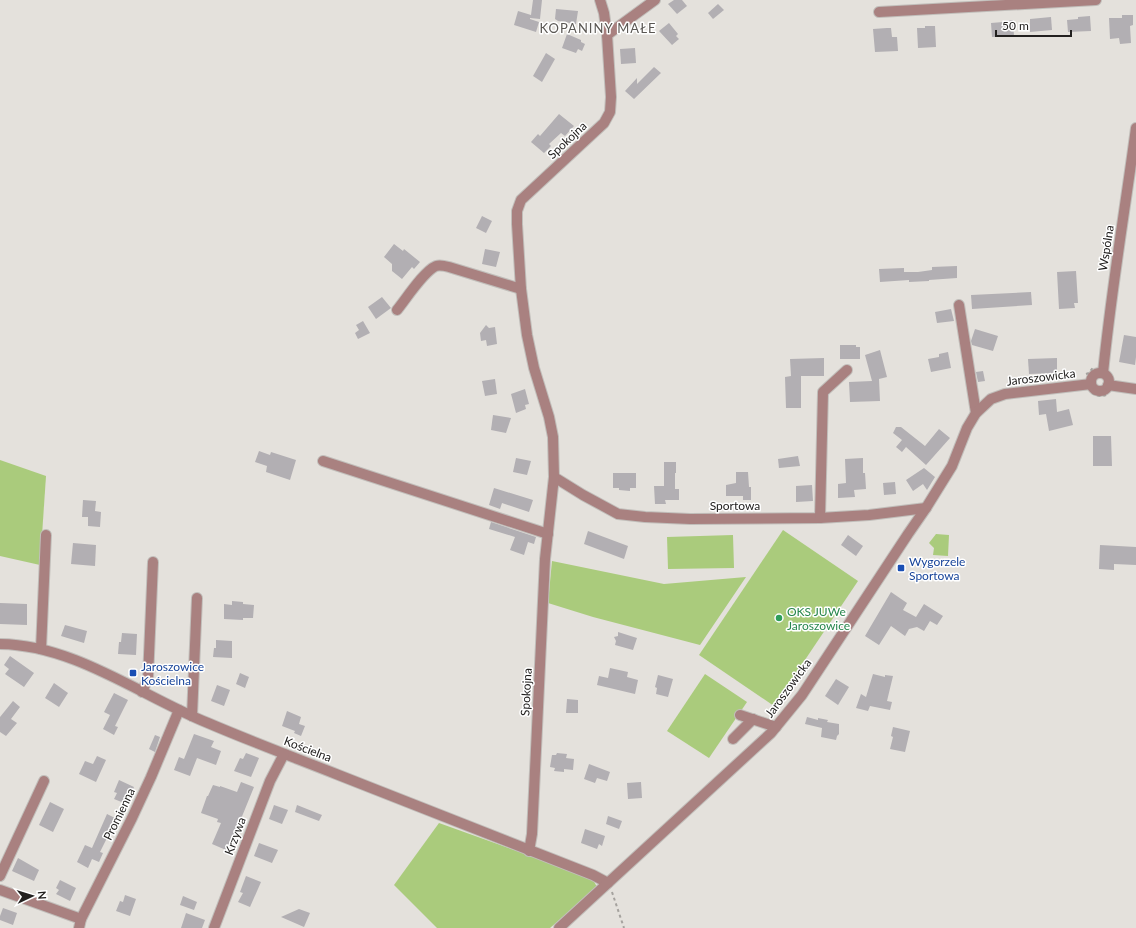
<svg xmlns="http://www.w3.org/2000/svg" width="1136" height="928" viewBox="0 0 1136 928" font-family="Lato,sans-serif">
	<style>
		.green { fill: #aacb7c }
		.building { fill: #b2afb3 }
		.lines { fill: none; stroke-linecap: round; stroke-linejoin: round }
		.minor-casing { stroke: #c1beba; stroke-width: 12 }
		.path { stroke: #a5a29e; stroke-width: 2; stroke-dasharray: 3 3; stroke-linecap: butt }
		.minor { stroke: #a98180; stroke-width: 10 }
		.transit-dot { fill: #1a4fb4; stroke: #fff; stroke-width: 1.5 }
		.leisure-dot { fill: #2e9e5b; stroke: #fff; stroke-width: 1.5 }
		.labels { text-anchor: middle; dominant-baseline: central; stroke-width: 3; stroke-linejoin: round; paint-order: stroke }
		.street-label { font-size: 12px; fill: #22201f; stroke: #fff }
		.transit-label { font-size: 12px; fill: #164399; stroke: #fff; text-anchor: start }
		.leisure-label { font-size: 12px; fill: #27864d; stroke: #fff; text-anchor: start }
		.neighbourhood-label { font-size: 13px; letter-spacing: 1px; fill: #5a5753; stroke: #fff }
	</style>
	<rect width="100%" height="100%" fill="#e4e1dc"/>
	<!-- green -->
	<g class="green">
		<path d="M0,460l46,16 -6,89 -40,-9z"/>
		<path d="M783,530l75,51 -84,125 -75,-51z"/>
		<path d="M936,534l13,1 -1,21 -15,-1 1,-7 -5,-5z"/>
		<path d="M733,535l1,33 -66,1 -1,-32z"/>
		<path d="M552,561l112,23 82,-7 -46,68 -107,-28 -45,-14z"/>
		<path d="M705,674l42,28 -38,56 -42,-27z"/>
		<path d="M439,823l153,55 5,9 -47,41h-113l-43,-43z"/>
	</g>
	<!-- building -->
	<g class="building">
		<path d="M533,0h9l-2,19 -10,-1v1l9,3 -3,10 -22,-7 4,-14 13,4z"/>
		<path d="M674,0h8l5,6 -10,8 -9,-10z"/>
		<path d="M718,4l6,6 -11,9 -5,-6z"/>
		<path d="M556,9l22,2 -2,13 -18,-3 -3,-2z"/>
		<path d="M1122,15h11v10l-3,1 1,17 -11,1 -1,-6 -9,1 -1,-21h13z"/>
		<path d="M1090,16l1,15 -23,1 -1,-12 11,-1v-2z"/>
		<path d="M1051,17l1,13 -22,2v-13z"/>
		<path d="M1013,20l1,16 -22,1 -1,-14 12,-1v-1z"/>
		<path d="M669,23l9,11 -2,2 3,3 -7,6 -13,-14z"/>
		<path d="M925,26h10l1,21 -18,1 -1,-20h8z"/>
		<path d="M887,28h4l1,9h5l1,14 -23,1 -2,-23z"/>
		<path d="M567,34l14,6v2l4,2 -3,7 -4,-2 -2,4 -14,-5z"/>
		<path d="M635,48l1,15 -15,1 -1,-15z"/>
		<path d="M546,53l9,6 -13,23 -9,-6z"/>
		<path d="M654,67l7,6 -27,26 -9,-8 12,-13v6z"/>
		<path d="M559,114l15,12 -9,10 -4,-3 -12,11 2,2 -7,7 -13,-11 7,-8 2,2z"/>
		<path d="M482,216l10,5 -6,12 -10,-5z"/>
		<path d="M394,244l9,7 1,-2 16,13 -6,7 -2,-2 -10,12 -10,-8v-7l-8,-7z"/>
		<path d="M485,249l15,3 -4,15 -14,-3z"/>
		<path d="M957,266v12l-28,2v1l-20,1v-2l-29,2 -1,-13 25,-1v4h14l14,-2v-3z"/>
		<path d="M1076,271l2,32h-4l1,5 -16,1 -2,-37z"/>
		<path d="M1031,292l1,13 -60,4 -1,-14z"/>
		<path d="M382,297l9,11 -15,11 -8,-12z"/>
		<path d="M951,309l3,12 -17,2 -2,-11z"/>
		<path d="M363,321l7,12 -12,6 -3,-6 4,-3 -3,-5z"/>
		<path d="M486,325l3,3 6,-1 2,17 -10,2 -1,-6 -5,1 -1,-8z"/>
		<path d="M975,329l23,7 -5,15 -21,-6 -1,-4z"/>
		<path d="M1124,335l12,2v20l-1,8 -16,-3z"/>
		<path d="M840,345h16v2h4v12h-20z"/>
		<path d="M880,350l7,27 -8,2 1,22 -30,1 -1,-20 23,-1 -7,-26z"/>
		<path d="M948,352l3,16 -20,4 -3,-13 11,-2v-3z"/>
		<path d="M824,358v18h-23v32h-15l-1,-31 6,-1 -1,-17z"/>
		<path d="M1057,358v15l-28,1 -1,-15z"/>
		<path d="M983,371l2,10 -7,1 -2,-10z"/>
		<path d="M495,379l2,15 -12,2 -3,-15z"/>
		<path d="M525,389l4,15 -4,1 1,4 -10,4 -5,-19z"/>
		<path d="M1056,399l1,13 12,-3 4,16 -24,6 -3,-17 -7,1 -1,-14z"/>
		<path d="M493,415l18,3 -5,15 -15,-3z"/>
		<path d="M896,427h5l24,19 14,-17 11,9 -24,27 -20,-18 -4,5 -6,-5 6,-7 -9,-7z"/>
		<path d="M1093,436h18l1,30h-19z"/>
		<path d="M259,451l11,4 1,-3 25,8 -6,20 -24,-8 1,-6 -12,-4z"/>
		<path d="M798,456l2,10 -21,2 -1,-9z"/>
		<path d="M516,458l15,3 -4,14 -14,-3z"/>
		<path d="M863,458v15h2l1,16 -12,1 1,7 -17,1v-14l8,-1 -1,-24z"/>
		<path d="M664,462h12v11h-1v16h4v11h-14l1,4h-11l-1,-18h10z"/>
		<path d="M924,468l11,9 -8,13 -4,-6 -10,7 -7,-11z"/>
		<path d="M736,472h12l1,15h2v13h-8v-4h-17v-11l10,-2z"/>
		<path d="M613,473h23v15h-6v3l-11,-1v-2h-6z"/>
		<path d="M895,482l1,12 -12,1 -1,-12z"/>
		<path d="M812,485l1,16 -17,1v-16z"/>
		<path d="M494,488l39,12 -4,12 -27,-9 -2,6 -11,-4z"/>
		<path d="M83,500l13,1 -1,10 6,1 -1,15 -12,-1v-9h-6z"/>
		<path d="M491,522l45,15 -2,7 -6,-2 -4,13 -14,-5 5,-13 -26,-8z"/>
		<path d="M588,531l40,15 -4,13 -40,-15z"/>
		<path d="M848,535l15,11 -7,10 -15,-11z"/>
		<path d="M73,543l23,2 -1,21 -24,-2z"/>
		<path d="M1100,545l36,2v18l-22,-1v6l-15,-1z"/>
		<path d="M891,592l16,11 -4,7 13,7 8,-13 19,12 -6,9 -7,-4 -6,10 -7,-4 -8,2 -4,7 -14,-10 -12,19 -14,-9z"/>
		<path d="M232,601l11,1v2l11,1 -1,13h-10v2l-19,-1v-15l8,1z"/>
		<path d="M0,603l27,1v21l-27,-1z"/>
		<path d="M65,625l22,6 -3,12 -23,-7z"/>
		<path d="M618,632l19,6 -4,12 -18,-5 1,-4 -2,-4 4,-1z"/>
		<path d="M122,633l15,1 -1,21 -18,-1 1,-12h2z"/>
		<path d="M216,640l16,1v17l-19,-1 1,-9h2z"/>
		<path d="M10,656l24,17 -10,14 -19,-13 4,-5 -5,-4z"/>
		<path d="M610,668l18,4 -1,5 11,3 -3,14 -38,-9 2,-9 9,2z"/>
		<path d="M240,673l9,4 -4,11 -9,-4z"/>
		<path d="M873,674l12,3v-2l8,1 -6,25 5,1 -2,8 -20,-4 -2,5 -12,-3 5,-14 5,3z"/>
		<path d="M658,675l15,4 -5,18 -12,-3 1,-6 -2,-1z"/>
		<path d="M836,679l13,8 -11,18 -13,-9z"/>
		<path d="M54,683l14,10 -9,14 -14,-9z"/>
		<path d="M217,685l13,5 -6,16 -13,-5z"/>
		<path d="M114,693l14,7 -13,26 3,1 -4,8 -11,-6 7,-14 -6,-3z"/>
		<path d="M567,699l11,1v13h-12z"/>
		<path d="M13,701l7,6 -9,12 6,4 -11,13 -6,-4v-15z"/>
		<path d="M287,711l14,6 -2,7 6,2 -4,10 -7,-3 1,-2 -13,-5z"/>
		<path d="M807,717l11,3v-2l10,2 -1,2 12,2v10l-2,2 -1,4 -15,-3 1,-9 -17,-4z"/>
		<path d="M893,727l17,4 -5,21 -15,-3 3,-12 -2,-1z"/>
		<path d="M194,734l20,7 -3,6 10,4 -5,14 -19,-7 -7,18 -16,-6 5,-13 5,2z"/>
		<path d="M155,735l5,2 -5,15 -6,-3z"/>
		<path d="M246,753l13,5 -8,19 -17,-6 6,-13 3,1z"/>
		<path d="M557,753l10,1 -1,4 8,1 -1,11 -9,-1v3l-10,-1 1,-3 -5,-1 2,-12h4z"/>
		<path d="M97,756l9,4 -10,22 -17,-8 6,-13 8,3z"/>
		<path d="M589,764l21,8 -3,9 -10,-3 -2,5 -11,-4z"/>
		<path d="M119,780l15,7 -5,11 -2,-1 -3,6 -10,-4 3,-6 -3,-1z"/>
		<path d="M241,782l13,5 -20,49 -8,14 -14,-6 9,-21 -4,-1 1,-3 -17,-6 6,-17h1l5,-11 7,2v-1l17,6z"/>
		<path d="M641,782l1,16 -14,1 -1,-16z"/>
		<path d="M50,802l14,7 -11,23 -14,-7z"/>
		<path d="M274,805l14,5 -6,14 -13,-5z"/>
		<path d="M297,805l25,10 -3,6 -24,-9z"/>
		<path d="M107,814l12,6 -7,15 -3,-1 -9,18 3,1 -4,9 -7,-3 -4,9 -11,-6 8,-17 7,3z"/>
		<path d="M608,816l14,5 -3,8 -13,-5z"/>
		<path d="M585,829l20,7 -3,10 -3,-2 -2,5 -16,-6z"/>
		<path d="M259,843l19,7 -6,13 -18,-7z"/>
		<path d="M18,858l21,12 -5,11 -22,-10z"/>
		<path d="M246,876l15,6 -11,25 -12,-5 5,-9 -3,-1z"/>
		<path d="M60,880l16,8 -6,13 -14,-7 3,-4 -3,-2z"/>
		<path d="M125,895l11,4 -6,17 -14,-5 4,-10 3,1z"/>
		<path d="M183,896l14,6 -3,8 -14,-5z"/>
		<path d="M3,908l14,5 -4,12 -13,-5v-4z"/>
		<path d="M299,909l11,4 -6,14 -23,-10z"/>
		<path d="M186,913l19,7 -3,8h-21z"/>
	</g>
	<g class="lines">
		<defs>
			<g id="minor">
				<path d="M879,12l217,-12"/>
				<path d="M607,35l48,-35"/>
				<path d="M959,305l17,108"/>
				<path d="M397,310c9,-11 27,-39 39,-44 4,-1 9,0 13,1l72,22"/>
				<path d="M1103,373c8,-82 22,-163 33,-245"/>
				<circle cx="1100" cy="382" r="9"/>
				<path d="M1108,385l28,4"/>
				<path d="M323,461l225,73"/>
				<path d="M554,477l29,18 35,19 27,3 45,2 130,-1 49,-3 57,-7"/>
				<path d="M820,518l3,-126 24,-22"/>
				<path d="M0,644c75,1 141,52 208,79 42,18 85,34 128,51 86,33 171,68 257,101l15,8"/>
				<path d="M41,649l5,-114"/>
				<path d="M142,692l6,-14 5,-116"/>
				<path d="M740,715l36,12"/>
				<path d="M192,716l5,-118"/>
				<path d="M733,739l20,-20"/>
				<path d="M529,851l3,-17 13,-275 9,-82 -1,-40 -4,-20 -15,-49 -7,-33 -6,-46 -4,-65v-13l4,-11 83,-77 6,-11 1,-15 -4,-62 -3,-22 -4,-13"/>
				<path d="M0,876l44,-95"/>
				<path d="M0,890l81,29"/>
				<path d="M79,928l2,-9 51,-101 19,-41 28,-67"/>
				<path d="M214,928l56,-147 14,-27"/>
				<path d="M559,928l212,-195 31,-38 106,-161 18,-26 26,-42 15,-38 9,-15 15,-14 14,-5 86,-10"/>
			</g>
		</defs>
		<!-- minor casing -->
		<use href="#minor" class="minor-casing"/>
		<!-- path -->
		<g class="path">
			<path d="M1086,374l3,-1 5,-7"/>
			<path d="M1092,393c5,3 9,4 14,2"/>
			<path d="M612,892l12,36"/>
		</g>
		<!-- minor -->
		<use href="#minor" class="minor"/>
	</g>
	<!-- markers -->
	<g class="transit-dot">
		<rect x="897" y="564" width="8" height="8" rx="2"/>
		<rect x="129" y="669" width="8" height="8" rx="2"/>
	</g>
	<circle class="leisure-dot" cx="779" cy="618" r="4"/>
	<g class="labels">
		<!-- street labels -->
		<g class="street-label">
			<text transform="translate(567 140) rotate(-43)">Spokojna</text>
			<text transform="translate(1106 248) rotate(-81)">Wspólna</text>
			<text transform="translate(1041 377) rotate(-7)">Jaroszowicka</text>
			<text x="735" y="505">Sportowa</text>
			<text transform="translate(788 688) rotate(-54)">Jaroszowicka</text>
			<text transform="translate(526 692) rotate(-87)">Spokojna</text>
			<text transform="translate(308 749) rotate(21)">Kościelna</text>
			<text transform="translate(119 814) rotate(-64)">Promienna</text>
			<text transform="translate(235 836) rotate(-69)">Krzywa</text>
		</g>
		<!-- transit labels -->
		<g class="transit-label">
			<text x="909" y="561">Wygorzele<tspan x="909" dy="14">Sportowa</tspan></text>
			<text x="141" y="666">Jaroszowice<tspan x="141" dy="14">Kościelna</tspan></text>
		</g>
		<!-- leisure labels -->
		<g class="leisure-label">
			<text x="787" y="611">OKS JUWe<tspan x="787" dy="14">Jaroszowice</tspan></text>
		</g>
		<!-- neighbourhood labels -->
		<g class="neighbourhood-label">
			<text x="598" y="28">KOPANINY MAŁE</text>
		</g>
	</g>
	<!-- north arrow -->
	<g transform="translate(32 896) rotate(86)" stroke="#ffffff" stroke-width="3" paint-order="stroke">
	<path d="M0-3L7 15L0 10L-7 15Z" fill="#22201f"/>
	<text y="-6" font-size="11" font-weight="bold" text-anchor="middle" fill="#22201f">N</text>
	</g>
	<!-- scale -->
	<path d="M996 30v6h75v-6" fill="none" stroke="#22201f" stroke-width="2"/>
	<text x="1002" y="30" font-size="12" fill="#22201f" stroke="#ffffff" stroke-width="3" paint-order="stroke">50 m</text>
</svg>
